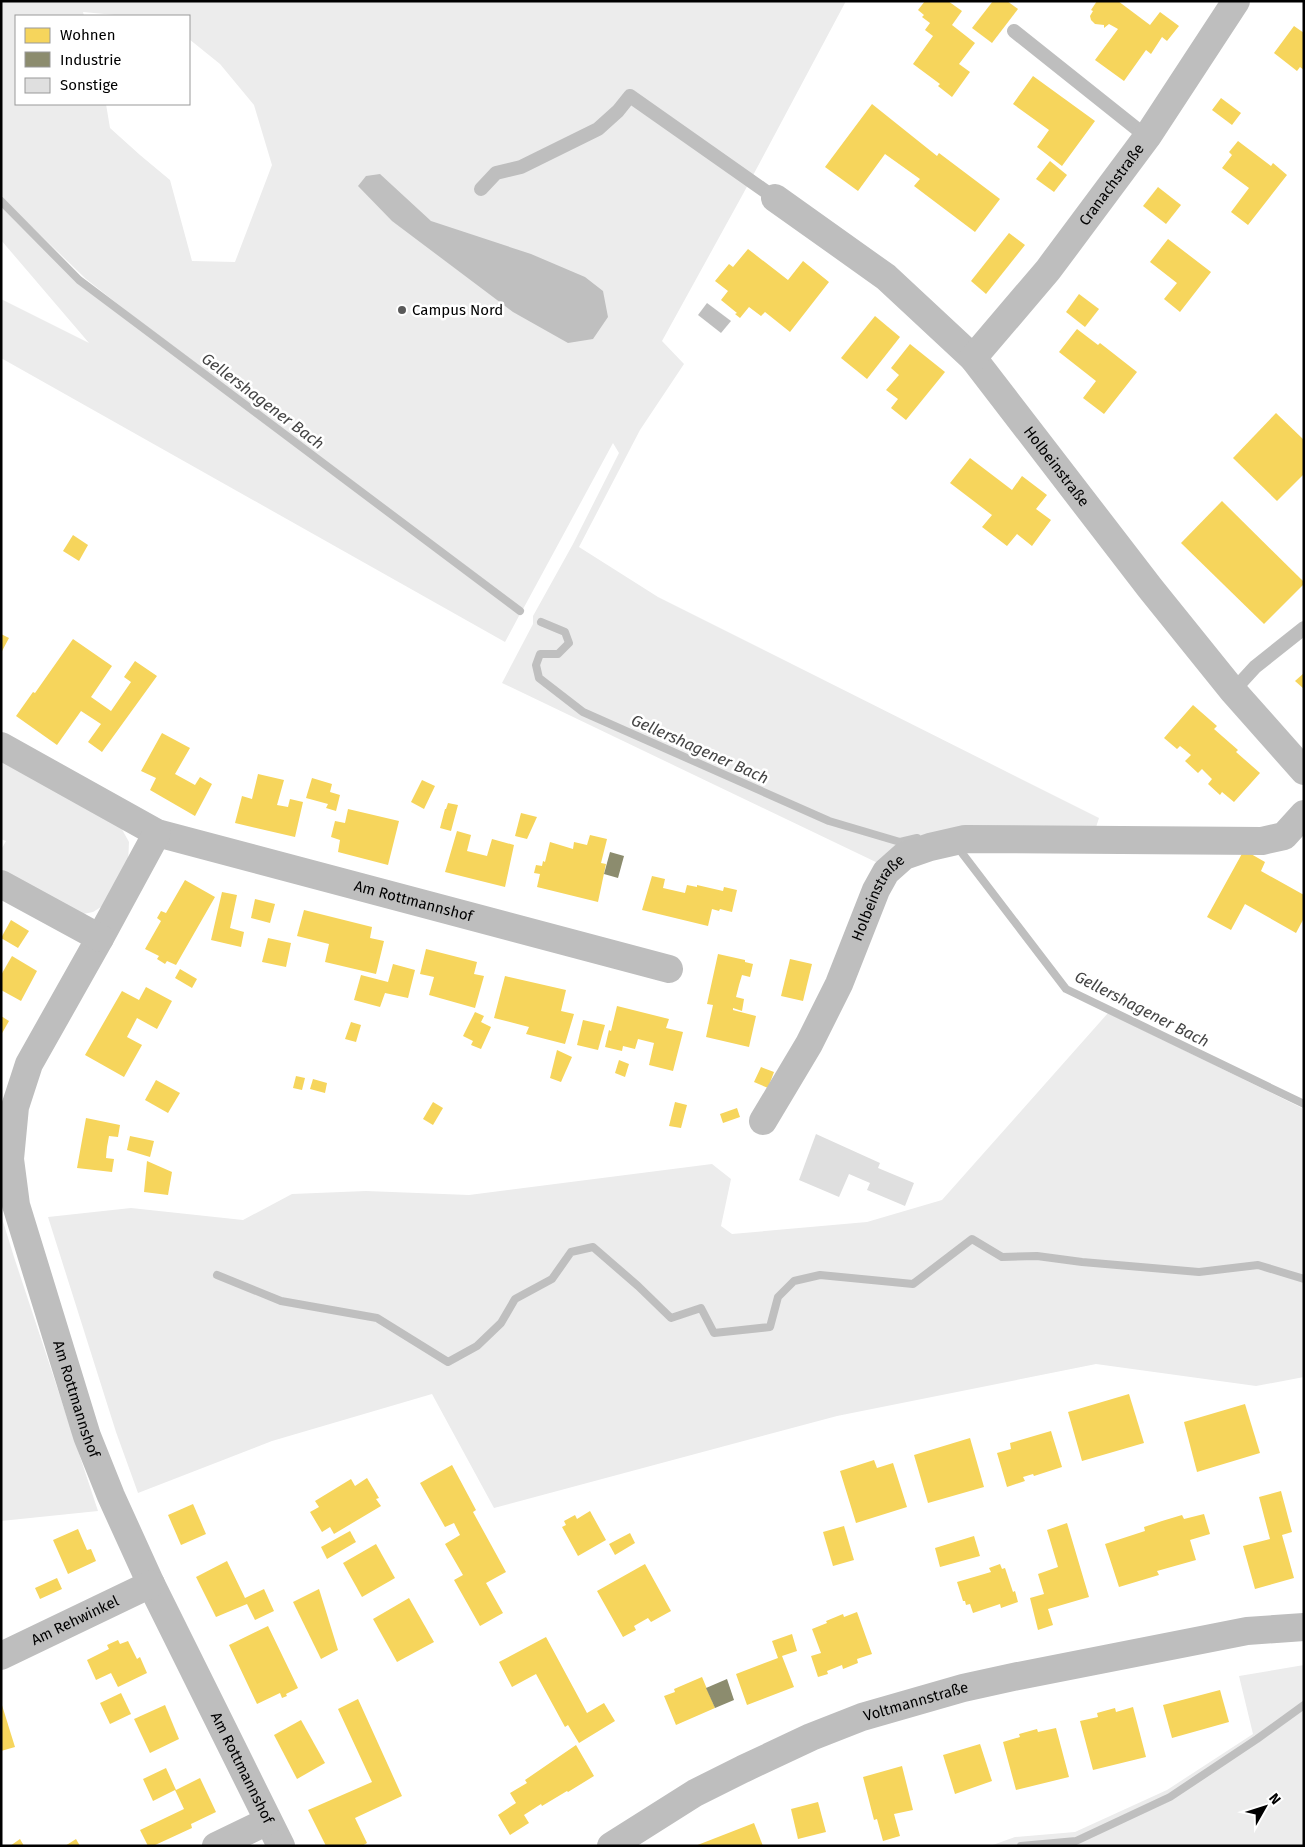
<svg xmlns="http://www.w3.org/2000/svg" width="1305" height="1847" viewBox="0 0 1305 1847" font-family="'Fira Sans',sans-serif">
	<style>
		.green { fill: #ececec; fill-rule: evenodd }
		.water { fill: #bfbfbf }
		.homes { fill: #f6d55c }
		.industry { fill: #8c8c6e }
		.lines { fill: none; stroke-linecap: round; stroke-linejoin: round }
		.stream { stroke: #bfbfbf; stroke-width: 8 }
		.building { fill: #dfdfdf }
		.service { stroke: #bebebe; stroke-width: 14 }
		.minor { stroke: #bebebe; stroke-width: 28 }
		.tertiary { stroke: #bebebe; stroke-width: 28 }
		.poi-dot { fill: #595959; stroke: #fff; stroke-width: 2 }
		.labels { text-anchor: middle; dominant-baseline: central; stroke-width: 5; stroke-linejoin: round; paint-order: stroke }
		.street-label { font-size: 15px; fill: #000; stroke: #fff }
		.poi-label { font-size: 15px; fill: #000; stroke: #fff; text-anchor: start }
		.water-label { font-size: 16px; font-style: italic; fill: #444; stroke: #fff }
	</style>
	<rect width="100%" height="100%" fill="#fff"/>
	<!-- green -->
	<g class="green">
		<path d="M1,1h845l-103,193 -81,147 22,23 -44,66 -61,117 79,50 441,221 -9,27 -125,5 -85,14 -378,-181 31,-59v-8l40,-72 46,-91 -6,-10 -91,168 -342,-258 -94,-74 -85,-82zM83,12l43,4h63v23l31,25 34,41 18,60 -37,97 -43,-1 -22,-81 -30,-25 -30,-27 -4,-24h-90v-88h68z"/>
		<path d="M1,203l76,79 443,332 -15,28 -504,-284v-59l88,44 -88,-103z"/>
		<path d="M1,757l118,67 10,18 -1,22 -19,38 -16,10 -15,3 -77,-40v-25l5,-9 -5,-2z"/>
		<path d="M1108,1013l196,96v268l-48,9 -160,-22 -259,52 -343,92 -62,-114 -160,47 -134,52 -22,-61 -68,-215 83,-9 112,12 49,-26 74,-3 103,4 243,-31 19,15 -10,47 11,8 135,-12 75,-22z"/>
		<path d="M1,1215l13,42 84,254 -97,10z"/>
		<path d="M1304,1665v181h-314l25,-9 60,-5 92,-42 86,-56 -14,-58z"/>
	</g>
	<!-- water -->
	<g class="water">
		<path d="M380,174l51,47 100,33 54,23 18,14 5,26 -15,22 -25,4 -55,-31 -121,-91 -34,-35 8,-10z"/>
		<path d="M707,303l24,18 -10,12 -23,-18z"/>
	</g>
	<!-- homes -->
	<g class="homes">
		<path d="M925,1h23l14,10 -10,14 23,18 -16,21 11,8 -18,25 -14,-11 2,-2 -27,-20 20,-28 -8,-6 5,-7 -8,-6 2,-2 -6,-5z"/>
		<path d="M993,1h14l11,8 -26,34 -20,-15z"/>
		<path d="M1097,1h21l32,24 10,-13 19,14 -12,15 -5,-4 -11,17 -5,-4 -22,31 -29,-21 23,-31 -9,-5 -5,4v-3l-9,-1 -4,-4 -1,-4 3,-5 -2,-1z"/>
		<path d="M1294,26l10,7v37l-4,-3 -3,4 -23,-18z"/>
		<path d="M1033,76l62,45 -33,45 -25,-19 12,-17 -36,-26z"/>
		<path d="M1221,98l20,15 -9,12 -20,-15z"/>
		<path d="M872,104l65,52 2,-3 61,46 -25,33 -61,-46 6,-7 -35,-25 -27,37 -33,-24z"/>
		<path d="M1238,141l33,25 2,-3 14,12 -39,50 -17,-13 18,-24 -27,-20 10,-13 -3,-3z"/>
		<path d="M1050,161l17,14 -13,17 -18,-13z"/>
		<path d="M1158,187l23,18 -15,19 -23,-18z"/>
		<path d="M1009,233l16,12 -39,49 -15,-13z"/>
		<path d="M1168,239l43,33 -31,40 -16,-13 13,-16 -27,-21z"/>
		<path d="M748,249l40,31 15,-19 26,21 -39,50 -25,-20 -4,4 -12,-9 -9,11 -5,-4 2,-1 -16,-13 7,-9 -13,-10 14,-17 4,3z"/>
		<path d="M1079,294l20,15 -14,18 -19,-15z"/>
		<path d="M875,316l25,21 -33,42 -26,-21z"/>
		<path d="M1077,329l21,16 2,-2 37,29 -33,42 -21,-16 13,-17 -37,-29z"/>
		<path d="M910,344l35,28 -39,48 -15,-12 7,-9 -12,-9 13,-15 -8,-7z"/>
		<path d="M1276,413l28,27v34l-27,27 -44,-43z"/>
		<path d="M970,458l42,32 10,-14 25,19 -11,14 15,11 -19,26 -15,-12 -10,12 -25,-19 10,-12 -42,-32z"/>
		<path d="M1222,501l82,81v2l-40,40 -83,-81z"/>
		<path d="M73,535l15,10 -9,16 -16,-10z"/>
		<path d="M1,634l8,4 -8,15z"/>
		<path d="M73,639l39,27 -21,31 20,14 20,-29 -7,-5 11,-16 22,15 -55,76 -14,-10 13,-18 -20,-13 -24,34 -41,-29 17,-24 2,1z"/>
		<path d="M1304,673v16l-9,-8z"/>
		<path d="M1193,705l24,21 -3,3 24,21 -2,2 24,21 -26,29 -12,-10 -2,3 -12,-11 4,-5 -10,-10 -4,4 -13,-12 6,-6 -11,-9 -3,3 -13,-11z"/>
		<path d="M162,733l28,15 -15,26 20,11 5,-8 12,7 -17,32 -45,-26 6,-12 -15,-7z"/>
		<path d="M258,774l26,6 -7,25 11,2 2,-8 13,3 -8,35 -60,-14 7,-27 10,3z"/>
		<path d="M312,778l20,6 -2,8 10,3 -4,16 -10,-3 2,-4 -22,-6z"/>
		<path d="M422,780l13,6 -11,23 -13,-7z"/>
		<path d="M448,803l10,2 -7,26 -11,-3 5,-19h1z"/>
		<path d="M348,809l51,12 -11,44 -50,-13 2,-12 -9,-3 4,-16 10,2z"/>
		<path d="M521,813l16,4 -10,22 -12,-3z"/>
		<path d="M457,831l14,4 -4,16 20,5 5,-17 22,6 -9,42 -60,-15z"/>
		<path d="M590,835l17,4 -6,24 5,1 -8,38 -61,-15 3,-13 -6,-1 2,-8 6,1 1,-5 2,1 5,-20 23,7 1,-7 13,3z"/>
		<path d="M1244,850l21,12 -4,9 43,24v23l-8,15 -51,-29 -14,26 -24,-13z"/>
		<path d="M652,876l13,3 -2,9 22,5 2,-8 10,2v-2l26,6 1,-4 13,3 -5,22 -12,-3 -1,2 -7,-2 -4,17 -66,-16z"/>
		<path d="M185,880l30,17 -39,68 -9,-4 -2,3 -8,-5 2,-3 -14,-7 16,-28 -4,-3 4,-7 5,2z"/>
		<path d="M222,892l15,3 -7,33 14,4 -3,15 -30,-7z"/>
		<path d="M255,899l20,5 -5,19 -19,-5z"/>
		<path d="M304,910l68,17 -2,11 14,3 -8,33 -51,-12 4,-18 -32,-8z"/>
		<path d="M11,920l18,11 -11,17 -17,-10z"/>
		<path d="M268,938l23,5 -5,24 -24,-5z"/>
		<path d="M426,949l51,13 -3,12 10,2 -9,32 -46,-13 5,-18 -14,-3z"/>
		<path d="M718,954l27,6v2l8,2 -3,13 -8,-2 -3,10 -3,12 8,2 -2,12 -9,-3v2l23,6 -7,31 -43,-10 7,-32 -6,-1z"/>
		<path d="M12,956l25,15 -16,30 -20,-11v-15z"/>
		<path d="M790,959l22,5 -9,37 -22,-5z"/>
		<path d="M393,964l22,6 -7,28 -23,-5 -5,14 -26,-7 7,-25 27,7z"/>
		<path d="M180,969l17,10 -5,9 -17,-10z"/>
		<path d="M505,976l61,14 -5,21 13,3 -9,30 -39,-10 3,-7 -35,-9z"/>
		<path d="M146,987l26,14 -15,28 -20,-11 -10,19 15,8 -18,32 -39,-22 37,-64 17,9z"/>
		<path d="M617,1006l52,13 -3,9 17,4 -10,39 -24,-6 5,-22 -16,-4 -3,10 -12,-3 -1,5 -17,-4 4,-17 2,1z"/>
		<path d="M475,1012l9,4 -3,6 10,5 -10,22 -10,-4 2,-4 -10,-5z"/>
		<path d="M1,1016l8,5 -8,14z"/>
		<path d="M583,1020l22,5 -7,25 -21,-5z"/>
		<path d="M351,1022l10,3 -5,17 -11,-3z"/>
		<path d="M557,1050l15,7 -11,25 -11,-4z"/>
		<path d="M619,1060l10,4 -4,13 -10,-4z"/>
		<path d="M761,1067l13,5 -6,16 -14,-6z"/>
		<path d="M296,1076l9,2 -3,12 -9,-2z"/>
		<path d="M313,1079l14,4 -2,10 -15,-4z"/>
		<path d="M156,1080l24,13 -12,20 -23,-13z"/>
		<path d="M433,1102l10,6 -10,17 -10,-6z"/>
		<path d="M675,1102l12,3 -6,23 -12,-2z"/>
		<path d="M737,1108l3,9 -17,6 -3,-9z"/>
		<path d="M86,1118l34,7 -2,12 -9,-1 -2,11 -1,11 8,1 -2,13 -35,-4z"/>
		<path d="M130,1136l24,5 -4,16 -23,-7z"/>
		<path d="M147,1161l25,11 -4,23 -24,-3z"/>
		<path d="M1129,1394l15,49 -62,18 -14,-49z"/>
		<path d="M1245,1404l15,49 -63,19 -13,-50z"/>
		<path d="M1051,1431l11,36 -28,9 -1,-2 -10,3 2,4 -18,6 -10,-34 14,-4 -1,-6z"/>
		<path d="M970,1438l14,49 -56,16 -14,-48z"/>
		<path d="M874,1460l3,8 16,-5 14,44 -51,16 -16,-52z"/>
		<path d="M452,1465l24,45 -3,2 33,60 -20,11 17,30 -23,13 -26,-46 9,-5 -18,-31 15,-9 -6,-12 -9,4 -25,-44z"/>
		<path d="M367,1478l12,20 -3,1 5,7 -47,28 -4,-7 -8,5 -12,-20 9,-5 -4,-6 36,-22 4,7z"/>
		<path d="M1281,1491l11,41 -10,3 12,43 -39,11 -12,-43 27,-7 -11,-42z"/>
		<path d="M193,1504l13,30 -25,11 -13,-30z"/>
		<path d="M590,1511l16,29 -28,16 -16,-29 4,-2 -2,-4 11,-6 2,4z"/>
		<path d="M1204,1514l6,20 -20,6 6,20 -39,11 2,4 -40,12 -14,-43 40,-13 -1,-4 18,-6 20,-6 2,4z"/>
		<path d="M1067,1523l22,74 -41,12 5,16 -15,5 -8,-32 14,-4 -6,-20 20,-7 -11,-37z"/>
		<path d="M844,1526l10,34 -21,6 -10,-34z"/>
		<path d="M78,1529l9,21 4,-1 5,12 -28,13 -15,-34z"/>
		<path d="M350,1531l6,11 -29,17 -6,-12z"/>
		<path d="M630,1533l5,10 -20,12 -6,-11z"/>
		<path d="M974,1536l6,20 -40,11 -5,-19z"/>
		<path d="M376,1544l19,34 -33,19 -19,-34z"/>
		<path d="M227,1561l18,37 19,-9 10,22 -19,9 -8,-16 -31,13 -20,-40z"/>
		<path d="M645,1564l26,47 -20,11 -3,-4 -14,8 2,4 -13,7 -26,-46z"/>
		<path d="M1000,1564l2,5 3,-1 8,24 2,-1 3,11 -17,6 -1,-4 -27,9 -3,-9 -4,1 -1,-4h-2l-6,-19 34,-10 -2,-4z"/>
		<path d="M57,1578l5,11 -22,10 -5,-11z"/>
		<path d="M319,1589l19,61 -17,9 -28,-57z"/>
		<path d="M409,1598l25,44 -37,20 -24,-43z"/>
		<path d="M857,1612l15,42 -15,5 1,4 -15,6 -1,-4 -15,6 1,3 -10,3 -7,-21 10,-3 -9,-24 15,-6 -1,-2 17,-7 1,3z"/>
		<path d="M268,1626l30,62 -12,6 1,2 -5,2 -2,-5 -23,11 -28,-59z"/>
		<path d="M792,1634l5,17 -15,5 12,31 -47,18 -11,-31 42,-16 -6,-17z"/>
		<path d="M546,1637l41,76 17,-10 11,18 -36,22 -11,-18 -3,2 -29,-53 -24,13 -13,-25z"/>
		<path d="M118,1640l2,4 8,-3 9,18 3,-2 7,16 -29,14 -7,-14 -15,7 -9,-20 22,-11 -2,-4z"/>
		<path d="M702,1677l13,31 -39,17 -12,-29 11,-4 -1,-3z"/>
		<path d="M1220,1690l9,32 -57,16 -9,-33z"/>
		<path d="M121,1693l10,21 -21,10 -10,-21z"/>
		<path d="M358,1699l44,97 -47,22 12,25 -5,3h-36l-18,-36 64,-28 -34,-73z"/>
		<path d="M1,1702l14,45 -14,4z"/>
		<path d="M165,1705l14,34 -29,14 -16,-34z"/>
		<path d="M1133,1707l13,50 -53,13 -13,-49 18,-4 -1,-4 18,-5 1,4z"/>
		<path d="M301,1720l24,43 -28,16 -23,-44z"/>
		<path d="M1056,1728l13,49 -53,13 -13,-48 17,-5 -1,-3 18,-5 1,3z"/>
		<path d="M980,1744l12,37 -37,13 -12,-39z"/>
		<path d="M576,1745l18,31 -26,16 -1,-1 -25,15 -1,-2 -17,11 5,8 -19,12 -12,-20 18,-12 -6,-10 17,-10 -2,-3z"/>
		<path d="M902,1766l11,44 -19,4 6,22 -17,5 -6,-22 -3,1 -11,-43z"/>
		<path d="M166,1768l10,22 24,-12 16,34 -25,12 1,4 -39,18h-5l-8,-16 44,-21 -9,-19 -22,11 -10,-22z"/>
		<path d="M818,1802l8,30 -28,7 -7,-30z"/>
		<path d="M754,1823l9,23h-68z"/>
		<path d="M20,1839l4,7h-14z"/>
		<path d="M76,1839l4,7h-15z"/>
	</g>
	<!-- industry -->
	<g class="industry">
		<path d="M610,852l14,4 -6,22 -14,-4z"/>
		<path d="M727,1679l7,21 -19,8 -9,-20z"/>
	</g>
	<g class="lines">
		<!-- stream -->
		<g class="stream">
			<path d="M1,201l78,79 441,331"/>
			<path d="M541,622l24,10 4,11 -11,11h-18l-4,11 3,13 44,34 246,109 71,21 17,-4"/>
			<path d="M962,853l104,136 238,115"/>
			<path d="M217,1275l64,26 96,17 71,44 29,-16 24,-23 14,-24 37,-20 19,-27 22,-5 45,39 33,32 30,-10 13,25 56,-6 8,-30 16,-16 26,-6 93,9 59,-45 30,18 35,-1 45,6 117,10 59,-7 46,14"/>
			<path d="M1021,1846l55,-5 94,-44 87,-58 47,-34"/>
		</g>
	</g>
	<!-- building -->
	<path class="building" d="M816,1134l64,29 -2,5 36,15 -9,23 -38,-16 3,-7 -21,-9 -10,23 -40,-17z"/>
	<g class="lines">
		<!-- service -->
		<g class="service">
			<path d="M1014,31l133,106"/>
			<path d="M481,189l15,-16 25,-6 77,-38 20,-18 12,-15 145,102"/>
			<path d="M1233,691l22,-24 49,-39"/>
		</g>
		<!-- minor -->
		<g class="minor">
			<path id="s1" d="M775,198l111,79 87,81 177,230 83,103 71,80"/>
			<path id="s2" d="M973,358l75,-88 99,-133 89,-136"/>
			<path id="s3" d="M1,746l156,87 512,136"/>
			<path id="s4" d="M157,833l-57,105 -71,126 -14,43 -5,52 6,46 71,231 24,60 40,88 130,262"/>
			<path d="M1,884l99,54"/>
			<path id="s5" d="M763,1121l46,-77 30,-60 37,-94 10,-18 18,-16 26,-9 35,-8 297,2 22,-5 20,-22"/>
			<path id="s6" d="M1,1656l150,-72"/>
			<path d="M216,1846l52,-25"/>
		</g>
		<!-- tertiary -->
		<path class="tertiary" id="s7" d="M611,1846l84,-53 48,-24 68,-32 51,-20 101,-29 55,-12 229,-45 57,-4"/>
	</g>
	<!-- markers -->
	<circle class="poi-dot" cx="402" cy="310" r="5"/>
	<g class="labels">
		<!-- street labels -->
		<g class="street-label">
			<text stroke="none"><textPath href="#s2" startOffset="222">Cranachstraße</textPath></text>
			<text stroke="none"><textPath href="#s1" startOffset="392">Holbeinstraße</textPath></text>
			<text stroke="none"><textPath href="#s5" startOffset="252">Holbeinstraße</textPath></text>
			<text stroke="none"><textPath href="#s3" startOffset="444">Am Rottmannshof</textPath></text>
			<text stroke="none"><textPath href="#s4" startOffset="611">Am Rottmannshof</textPath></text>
			<text stroke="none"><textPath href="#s6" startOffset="82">Am Rehwinkel</textPath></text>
			<text stroke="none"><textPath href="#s7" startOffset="339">Voltmannstraße</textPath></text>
			<text stroke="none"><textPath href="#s4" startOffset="1016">Am Rottmannshof</textPath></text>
		</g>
		<!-- poi labels -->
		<g class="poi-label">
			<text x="412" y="310">Campus Nord</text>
		</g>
		<!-- water labels -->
		<g class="water-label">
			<text transform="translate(263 401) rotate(37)">Gellershagener Bach</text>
			<text transform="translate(700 749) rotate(24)">Gellershagener Bach</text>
			<text transform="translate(1142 1009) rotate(27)">Gellershagener Bach</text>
		</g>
	</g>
	<!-- border -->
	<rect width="1305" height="1847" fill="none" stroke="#000000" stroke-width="5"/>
	<!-- legend -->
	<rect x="15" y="15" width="175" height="90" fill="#ffffff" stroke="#999999"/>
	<rect x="25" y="28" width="25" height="15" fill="#f6d55c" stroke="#999999"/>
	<text x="60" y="40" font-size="15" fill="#000000">Wohnen</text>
	<rect x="25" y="52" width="25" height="15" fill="#8c8c6e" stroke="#999999"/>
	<text x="60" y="65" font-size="15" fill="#000000">Industrie</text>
	<rect x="25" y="78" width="25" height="15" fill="#dfdfdf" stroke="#999999"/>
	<text x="60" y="90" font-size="15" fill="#000000">Sonstige</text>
	<!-- north arrow -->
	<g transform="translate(1265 1807) rotate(51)" stroke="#ffffff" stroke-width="4" paint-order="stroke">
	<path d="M0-4L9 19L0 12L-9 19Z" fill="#000000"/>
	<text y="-8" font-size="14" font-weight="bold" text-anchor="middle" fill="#000000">N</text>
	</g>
</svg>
